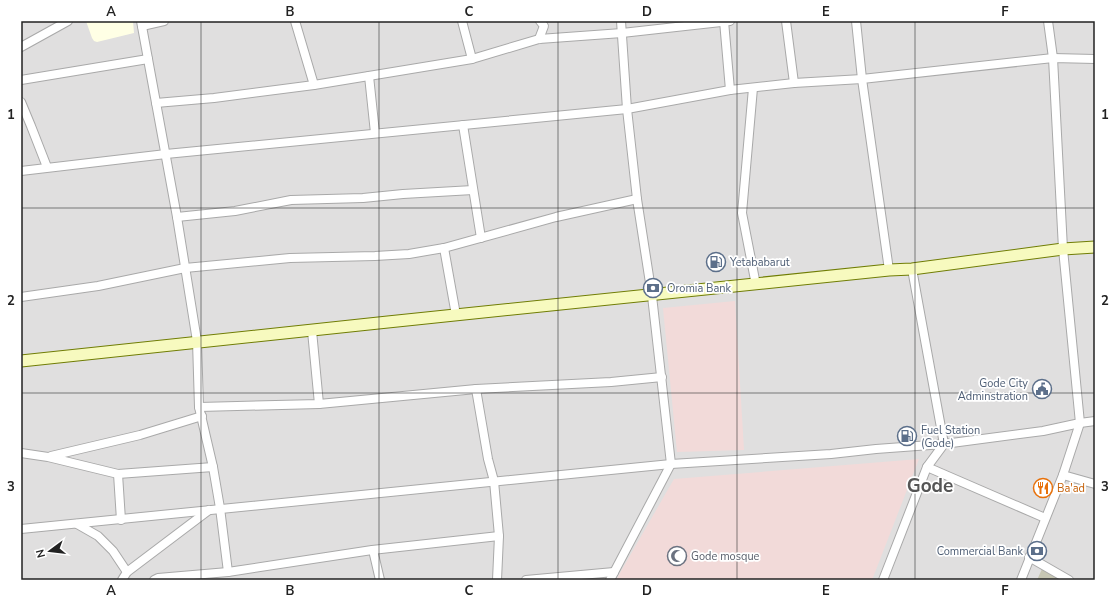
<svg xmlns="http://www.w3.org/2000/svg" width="1116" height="601" viewBox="0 0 1116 601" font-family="'Nunito Sans',sans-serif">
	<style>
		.residential { fill: #e0dfdf }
		.commercial { fill: #f2dad9 }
		.education { fill: #ffffe5 }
		.construction { fill: #c7c7b4 }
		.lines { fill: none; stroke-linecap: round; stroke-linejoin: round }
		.street-casing { stroke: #a9a9a9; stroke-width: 10 }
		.secondary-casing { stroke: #707d05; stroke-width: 13 }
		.street { stroke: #fff; stroke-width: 8 }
		.secondary { stroke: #f7fabf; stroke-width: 11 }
		.grid { fill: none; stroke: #222; stroke-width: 1; stroke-opacity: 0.55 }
		.labels { text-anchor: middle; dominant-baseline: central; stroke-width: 3.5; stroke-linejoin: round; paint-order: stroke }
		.service-label { font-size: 11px; fill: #4e5e75; stroke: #fff; text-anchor: start }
		.food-label { font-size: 11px; fill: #c56008; stroke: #fff; text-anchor: start }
		.worship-label { font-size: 11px; fill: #5b616d; stroke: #fff; text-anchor: start }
		.town-label { font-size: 19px; font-weight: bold; fill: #555; stroke: #fff }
		.neatline { fill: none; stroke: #222; stroke-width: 1.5 }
		.grid-label { font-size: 13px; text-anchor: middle; font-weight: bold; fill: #222 }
	</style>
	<rect width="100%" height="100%" fill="#f2efe9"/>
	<!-- residential -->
	<rect class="residential" x="21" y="21" width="1074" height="559"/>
	<!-- commercial -->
	<g class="commercial">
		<path d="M735,301l9,149 -67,2 -14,-144z"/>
		<path d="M919,459l-47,121h-256l58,-101z"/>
	</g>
	<!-- education -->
	<path class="education" d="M86,21l17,1 30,-1 1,12 -37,9 -3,-1 -2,-3z"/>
	<!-- construction -->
	<path class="construction" d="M1042,569l19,11h-24z"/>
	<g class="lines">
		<defs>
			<g id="street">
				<path d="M141,21l36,196 20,124 2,66 14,60 7,41 8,64"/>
				<path d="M295,21l19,64"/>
				<path d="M462,21l10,38"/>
				<path d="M724,21l6,69"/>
				<path d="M786,21l8,62"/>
				<path d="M856,21l6,58 27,191"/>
				<path d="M142,26l22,-5"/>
				<path d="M539,39l5,-13 -4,-5"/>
				<path d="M21,47l47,-26"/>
				<path d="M369,76l6,57"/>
				<path d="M21,80l127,-21"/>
				<path d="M753,88l-11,125 14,72"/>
				<path d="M21,102l10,24 16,41"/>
				<path d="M156,103l58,-5 100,-13 158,-26 67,-20 83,-6 108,-12"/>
				<path d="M463,125l18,113"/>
				<path d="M21,171l145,-17 461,-45 103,-19 64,-7 68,-4 191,-21 42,1"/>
				<path d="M177,217l58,-6 56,-11 72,-2 40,-4 70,-4"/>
				<path d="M444,248l12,67"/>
				<path d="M21,297l77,-11 87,-18 105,-10 85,-2 34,-2 35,-6 112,-31 81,-18"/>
				<path d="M312,331l7,73"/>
				<path d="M476,389l12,70 6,22 5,55 -2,44"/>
				<path d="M199,407l120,-3 157,-15 135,-7 51,-5"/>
				<path d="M21,453l27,4 70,17 95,-7"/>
				<path d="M51,456l89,-21 62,-19"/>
				<path d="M927,467l118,51"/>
				<path d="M118,474l3,46"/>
				<path d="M1063,475l32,9"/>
				<path d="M77,524l21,12 15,15 14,21"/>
				<path d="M21,529l650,-65 160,-10 45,-5 68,-5 99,-13 37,-8 15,-2"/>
				<path d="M373,550l7,30"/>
				<path d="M1029,557l40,23"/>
				<path d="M122,580l5,-8 82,-62"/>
				<path d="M154,580l4,-2 70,-6 144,-22 127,-14"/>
				<path d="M526,580l88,-8"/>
				<path d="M610,580l61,-116 -19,-168 -15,-97 -10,-90 -6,-88"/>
				<path d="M883,580l44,-113 17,-23 -32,-175"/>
				<path d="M1021,580l42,-105 17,-52 -17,-174 -10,-191 -5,-37"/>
			</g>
			<path id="secondary" d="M21,361c289,-33 579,-59 868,-91l23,-1 151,-20 32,-2"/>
		</defs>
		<!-- street casing -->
		<use href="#street" class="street-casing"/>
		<!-- secondary casing -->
		<use href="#secondary" class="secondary-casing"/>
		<!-- street -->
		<use href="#street" class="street"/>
		<!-- secondary -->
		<use href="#secondary" class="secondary"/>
	</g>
	<!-- grid -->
	<path class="grid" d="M201,21v559M379,21v559M558,21v559M737,21v559M915,21v559M21,208h1074M21,393h1074"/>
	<!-- icons -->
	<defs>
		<symbol id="fuel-ring" viewBox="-11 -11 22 22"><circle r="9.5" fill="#fff" stroke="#5c6f8a" stroke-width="1.5"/><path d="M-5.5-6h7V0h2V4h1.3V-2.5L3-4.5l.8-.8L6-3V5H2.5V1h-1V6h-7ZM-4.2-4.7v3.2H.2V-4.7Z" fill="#5c6f8a"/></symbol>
		<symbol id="bank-ring" viewBox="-11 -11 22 22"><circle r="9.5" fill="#fff" stroke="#5c6f8a" stroke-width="1.5"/><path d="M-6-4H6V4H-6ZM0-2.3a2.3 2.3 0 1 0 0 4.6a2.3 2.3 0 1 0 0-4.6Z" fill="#5c6f8a"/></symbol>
		<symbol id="civic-ring" viewBox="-11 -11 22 22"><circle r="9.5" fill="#fff" stroke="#5c6f8a" stroke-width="1.5"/><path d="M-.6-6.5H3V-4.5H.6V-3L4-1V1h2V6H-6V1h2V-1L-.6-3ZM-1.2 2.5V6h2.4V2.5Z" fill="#5c6f8a"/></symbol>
		<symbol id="restaurant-ring" viewBox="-11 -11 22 22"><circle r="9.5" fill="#fff" stroke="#e8710a" stroke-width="1.5"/><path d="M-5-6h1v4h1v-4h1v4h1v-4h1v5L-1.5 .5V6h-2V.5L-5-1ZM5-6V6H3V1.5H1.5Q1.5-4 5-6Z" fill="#e8710a"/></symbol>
		<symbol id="mosque-ring" viewBox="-11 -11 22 22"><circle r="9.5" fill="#fff" stroke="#6b7280" stroke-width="1.5"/><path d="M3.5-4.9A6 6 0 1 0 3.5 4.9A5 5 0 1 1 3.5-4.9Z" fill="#6b7280"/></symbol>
	</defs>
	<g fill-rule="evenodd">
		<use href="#fuel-ring" x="705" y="251" width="22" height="22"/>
		<use href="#bank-ring" x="642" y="277" width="22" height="22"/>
		<use href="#civic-ring" x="1031" y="378" width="22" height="22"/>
		<use href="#fuel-ring" x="896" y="425" width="22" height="22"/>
		<use href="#restaurant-ring" x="1032" y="477" width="22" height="22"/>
		<use href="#bank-ring" x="1026" y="540" width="22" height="22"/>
		<use href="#mosque-ring" x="666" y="545" width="22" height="22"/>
	</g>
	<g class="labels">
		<!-- service labels -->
		<g class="service-label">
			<text x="730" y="262">Yetababarut</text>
			<text x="667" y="288">Oromia Bank</text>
			<text x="1028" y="383" text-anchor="end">Gode City<tspan x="1028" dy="13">Adminstration</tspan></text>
			<text x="921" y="430">Fuel Station<tspan x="921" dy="13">(Gode)</tspan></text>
			<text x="1023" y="551" text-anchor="end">Commercial Bank</text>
		</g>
		<!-- food labels -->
		<g class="food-label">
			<text x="1057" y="488">Ba'ad</text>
		</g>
		<!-- worship labels -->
		<g class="worship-label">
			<text x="691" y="556">Gode mosque</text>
		</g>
		<!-- town labels -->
		<g class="town-label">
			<text x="930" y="486">Gode</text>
		</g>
	</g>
	<!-- border -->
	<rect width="1116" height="601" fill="none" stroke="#ffffff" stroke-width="44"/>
	<!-- north arrow -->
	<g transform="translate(50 551) rotate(255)" stroke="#ffffff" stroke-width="3" paint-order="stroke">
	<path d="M0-3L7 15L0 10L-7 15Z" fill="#222222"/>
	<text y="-6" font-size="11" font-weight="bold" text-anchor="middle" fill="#222222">N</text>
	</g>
	<rect x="22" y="22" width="1072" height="557" class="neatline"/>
	<g class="grid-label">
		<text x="111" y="16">A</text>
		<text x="290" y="16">B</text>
		<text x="469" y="16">C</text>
		<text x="647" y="16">D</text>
		<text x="826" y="16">E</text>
		<text x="1005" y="16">F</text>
		<text x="11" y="119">1</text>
		<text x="1105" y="119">1</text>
		<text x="11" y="305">2</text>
		<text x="1105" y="305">2</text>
		<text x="11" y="491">3</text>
		<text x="1105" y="491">3</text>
		<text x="111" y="595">A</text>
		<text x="290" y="595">B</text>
		<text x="469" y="595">C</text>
		<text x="647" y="595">D</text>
		<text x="826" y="595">E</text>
		<text x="1005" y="595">F</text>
	</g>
</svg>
